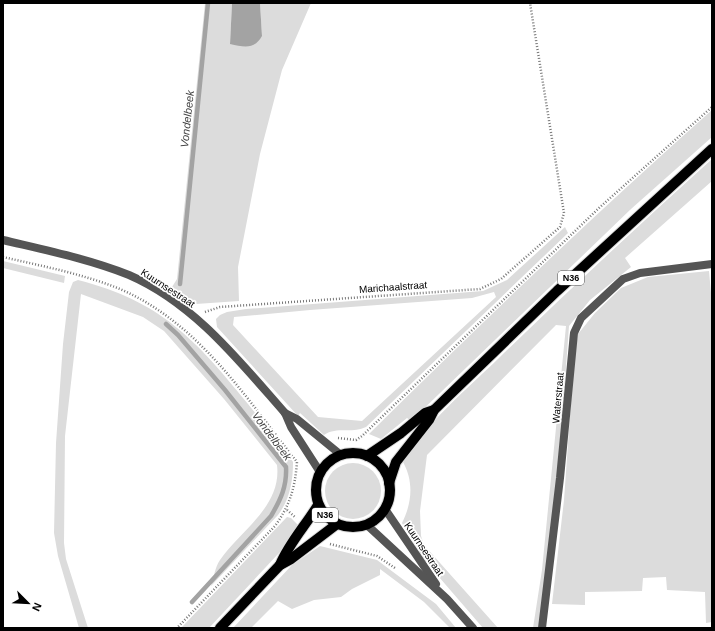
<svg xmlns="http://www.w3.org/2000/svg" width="715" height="631" viewBox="0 0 715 631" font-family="Arial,sans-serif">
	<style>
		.green { fill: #dcdcdc; fill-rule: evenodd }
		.water { fill: #a3a3a3 }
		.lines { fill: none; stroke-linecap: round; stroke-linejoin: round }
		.stream { stroke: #a3a3a3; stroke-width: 4.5 }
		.primary-casing { stroke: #dbdbdb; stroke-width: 12 }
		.path { stroke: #777; stroke-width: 2.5; stroke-dasharray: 1 2; stroke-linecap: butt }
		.minor { stroke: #555; stroke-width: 8 }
		.tertiary { stroke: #555; stroke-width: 8 }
		.primary { stroke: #000; stroke-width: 10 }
		.labels { text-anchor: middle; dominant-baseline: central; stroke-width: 3.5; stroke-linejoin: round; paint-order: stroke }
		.shield { fill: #fff; stroke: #4c4c4c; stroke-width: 1 }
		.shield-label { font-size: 9px; font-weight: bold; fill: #000 }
		.street-label { font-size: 10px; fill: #000; stroke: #fff }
		.water-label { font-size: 11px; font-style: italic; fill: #444; stroke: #fff }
	</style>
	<rect width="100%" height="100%" fill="#fff"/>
	<!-- green -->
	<g class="green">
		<path d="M205,3h27l-2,41 32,-8 -2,-33h51l-29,67 -22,84 -22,113 1,34 -43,3 -24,-17 5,-8z"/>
		<path d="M712,110v27l-81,72 -220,212 -4,-3 -26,21 -12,-5c111,-110 225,-219 343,-324z"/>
		<path d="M712,159v22l-87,77 6,9 -41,33 -21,26 -9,124 -21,178h-6l9,-58 24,-244 -10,-1 -129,130 -7,56 1,25 3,9 74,83h-15l-63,-73 -18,-32c10,-20 12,-41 1,-61 21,-37 65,-74 96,-104 70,-68 141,-134 213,-199z"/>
		<path d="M565,227l3,6 -202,194c-14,7 -29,-1 -42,8l-24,-22 -2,3 -81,-89 -1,-8 4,-4 7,-3 19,-3 237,-18 24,-11zM494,292l2,5 -134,124 -44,-4 -85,-92 1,-8 76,-7 162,-12z"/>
		<path d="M3,261l62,15 -1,7 -61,-15z"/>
		<path d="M709,271l3,33v318l-6,1 -1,-31 -38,-2 -1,-13 -23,1 -1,13 -57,1v13l-33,-1 12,-104 10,-142 4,-24 17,-21 26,-25 27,-11z"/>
		<path d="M78,280c83,21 118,60 170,124 15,19 32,37 45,58 0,19 -3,37 -15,53l-67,71c3,-9 4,-19 9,-26 21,-30 62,-54 57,-95l-53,-66 -60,-68 -21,-14 -62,-23 -16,142 -1,107 2,16 22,69h-9l-21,-72 -4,-23 2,-90 7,-99 6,-52 4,-10z"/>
		<circle cx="353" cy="491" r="28"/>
		<path d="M287,517l4,1 9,9 -21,26 -70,75h-28z"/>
		<path d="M320,546l57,14 59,44 20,24h-6l-26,-26 -44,-33v6l-28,14 -11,8 -27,3 -22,9 -14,-8 -27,27h-18l59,-63z"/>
	</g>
	<!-- water -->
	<path class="water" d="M232,3h28l2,33c-8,14 -18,11 -32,8z"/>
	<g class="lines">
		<!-- stream -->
		<g class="stream">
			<path d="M180,284l28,-281"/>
			<path d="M166,324l12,11 47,55 61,77c1,19 -5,32 -15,49l-79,86"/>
		</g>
		<defs>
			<g id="primary">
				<circle cx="353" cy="490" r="37"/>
				<path d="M367,456l34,-23 24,-20 9,-3"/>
				<path d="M389,483l7,-21 33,-42 5,-10 123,-119 155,-142"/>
				<path d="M280,565c9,-22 26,-40 38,-60"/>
				<path d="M220,628l60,-63 11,-6 46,-35"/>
			</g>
		</defs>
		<!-- primary casing -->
		<use href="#primary" class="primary-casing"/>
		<!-- path -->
		<g class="path">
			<path d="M3,257c39,9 80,17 117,32 79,34 126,109 177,173 -2,26 -7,43 -22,64l-98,102"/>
			<path d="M205,312l15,-5 260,-18 21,-10 59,-52 4,-14 -34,-210"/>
			<path d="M338,438l18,2 6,-4 237,-228 113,-101"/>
			<path d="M287,510l9,8"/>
			<path d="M330,544l47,12 18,12"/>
		</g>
		<!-- minor -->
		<g class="minor">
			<path d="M385,509l51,75"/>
			<path d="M367,525l80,74 26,29"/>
			<path d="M542,628l18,-150 14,-145 7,-15 42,-39 17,-6 72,-9"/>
		</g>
		<!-- tertiary -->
		<g class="tertiary">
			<path d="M3,240c42,10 86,19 126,35 65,28 111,87 156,138l6,14 29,45"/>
			<path d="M285,413l12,6 44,36"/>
		</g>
		<!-- primary -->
		<use href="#primary" class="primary"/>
	</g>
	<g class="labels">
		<!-- shield labels -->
		<g class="shield">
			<rect x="558" y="271" width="26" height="14" rx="3"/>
			<rect x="312" y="508" width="26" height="14" rx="3"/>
		</g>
		<g class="shield-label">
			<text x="571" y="278">N36</text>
			<text x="325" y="515">N36</text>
		</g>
		<!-- street labels -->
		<g class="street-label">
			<text transform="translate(393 287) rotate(-4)">Marichaalstraat</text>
			<text transform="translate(168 288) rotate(33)">Kuurnsestraat</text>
			<text transform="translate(558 398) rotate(-85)">Waterstraat</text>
			<text transform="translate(424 549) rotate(56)">Kuurnsestraat</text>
		</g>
		<!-- water labels -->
		<g class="water-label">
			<text transform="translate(187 119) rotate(-84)">Vondelbeek</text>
			<text transform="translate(272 436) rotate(53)">Vondelbeek</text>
		</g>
	</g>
	<!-- border -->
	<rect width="715" height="631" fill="none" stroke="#000000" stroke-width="8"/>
	<!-- north arrow -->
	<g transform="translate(28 603) rotate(114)" stroke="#ffffff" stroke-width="3" paint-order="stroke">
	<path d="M0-3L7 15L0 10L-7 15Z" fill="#000000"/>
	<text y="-6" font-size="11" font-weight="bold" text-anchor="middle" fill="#000000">N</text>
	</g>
</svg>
